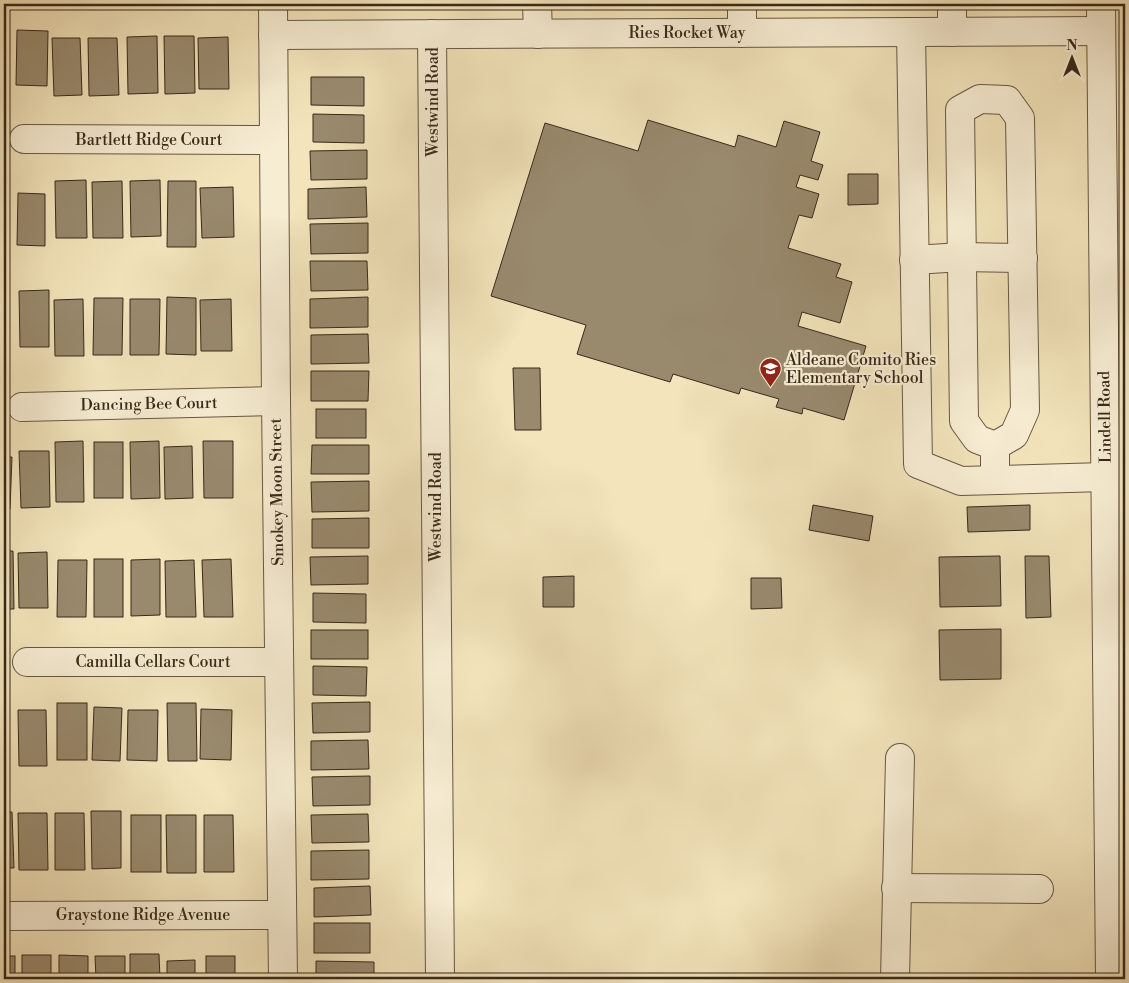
<svg xmlns="http://www.w3.org/2000/svg" width="1129" height="983" viewBox="0 0 1129 983" font-family="'Libre Bodoni',serif">
	<style>
		.building { fill: #998a6e; stroke: #38291b }
		.lines { fill: none; stroke-linecap: round; stroke-linejoin: round }
		.minor-casing { stroke: #675843; stroke-width: 30 }
		.minor { stroke: #f7edd3; stroke-width: 28 }
		.labels { text-anchor: middle; dominant-baseline: central; stroke-width: 4.5; stroke-linejoin: round; paint-order: stroke }
		.street-label { font-size: 16px; fill: #38291b; stroke: #f7edd3 }
		.poi-label { font-size: 16px; fill: #38291b; stroke: #f7edd3; text-anchor: start }
	</style>
	<rect width="100%" height="100%" fill="#f3e4bb"/>
	<filter id="stains"><feTurbulence type="fractalNoise" baseFrequency=".004" numOctaves="4"/><feColorMatrix values="0 0 0 0 .2 0 0 0 0 .09 0 0 0 0 .02 0 0 0 .5 -.17"/></filter>
	<radialGradient id="worn" r=".72"><stop offset=".6" stop-color="#630" stop-opacity="0"/><stop offset="1" stop-color="#630" stop-opacity=".3"/></radialGradient>
	<!-- building -->
	<g class="building">
		<path d="M17,30l31,1 -1,55 -31,-1z"/>
		<path d="M157,36l1,57 -30,1 -1,-57z"/>
		<path d="M164,36h30l1,57 -30,1z"/>
		<path d="M228,37l1,52h-30l-1,-51z"/>
		<path d="M52,38h28l2,57 -28,1z"/>
		<path d="M88,38h29l2,57 -30,1z"/>
		<path d="M311,77h53v29l-53,-1z"/>
		<path d="M313,114l51,1v28l-51,-1z"/>
		<path d="M648,120l87,27 3,-12 38,12 8,-26 36,11 -9,29 12,4 -5,15 -18,-5 -4,12 23,7 -7,24 -13,-3 -11,33 53,16 -5,13 16,5 -12,41 -38,-11 -4,14 68,20 -22,74 -41,-12 -1,6 -26,-7 3,-8 -38,-11 -2,6 -66,-20 -3,8 -93,-28 9,-29 -95,-29 54,-173 93,28z"/>
		<path d="M367,150v29l-56,1 -1,-29z"/>
		<path d="M848,174h30v30l-30,1z"/>
		<path d="M86,180l1,58h-31l-1,-57z"/>
		<path d="M160,180l1,56 -30,1 -1,-56z"/>
		<path d="M122,181l1,57h-30l-1,-56z"/>
		<path d="M168,181h28v66h-29z"/>
		<path d="M233,187l1,50 -32,1 -2,-50z"/>
		<path d="M366,187l1,30 -59,2v-30z"/>
		<path d="M18,193l27,1v52l-28,-1z"/>
		<path d="M4,200h4v46l-4,1z"/>
		<path d="M368,223v30l-57,1 -1,-30z"/>
		<path d="M310,261h57l1,29 -57,1z"/>
		<path d="M49,290v57h-29l-1,-56z"/>
		<path d="M167,297l29,1v57l-30,-1z"/>
		<path d="M368,297v30l-58,1v-29z"/>
		<path d="M94,298h29l-1,57h-29z"/>
		<path d="M83,299l1,57h-29l-1,-56z"/>
		<path d="M130,299h30l-1,56h-29z"/>
		<path d="M231,299l1,52h-31l-1,-51z"/>
		<path d="M368,334l1,29 -58,1v-29z"/>
		<path d="M513,368h27l1,62h-26z"/>
		<path d="M311,371h58l-1,30h-57z"/>
		<rect x="316" y="409" width="50" height="29"/>
		<path d="M83,441l1,61h-28l-1,-60z"/>
		<path d="M159,441l1,57 -29,1 -1,-57z"/>
		<path d="M203,441h30v57h-29z"/>
		<rect x="94" y="442" width="29" height="56"/>
		<path d="M312,445h57v29h-58z"/>
		<path d="M192,446l1,52 -28,1 -1,-52z"/>
		<path d="M19,451h30l1,56 -29,1z"/>
		<path d="M4,457h8l-2,52h-6z"/>
		<path d="M369,481v30l-57,1 -1,-30z"/>
		<path d="M813,505l60,11 -4,25 -60,-11z"/>
		<path d="M1030,505v25l-62,2 -1,-25z"/>
		<path d="M369,518v30h-57v-29z"/>
		<path d="M4,551h9l1,58h-10z"/>
		<path d="M47,552l1,56h-29l-1,-55z"/>
		<path d="M368,556v28l-57,1 -1,-28z"/>
		<path d="M1000,556l1,50 -61,1 -1,-50z"/>
		<path d="M1025,556h24l2,61 -25,1z"/>
		<rect x="94" y="559" width="29" height="58"/>
		<path d="M160,559v56l-29,1v-56z"/>
		<path d="M231,559l2,58h-29l-2,-57z"/>
		<path d="M58,560h29l-1,57h-29z"/>
		<path d="M194,560l2,57h-30l-1,-56z"/>
		<path d="M574,576v31h-31v-30z"/>
		<path d="M751,578h30l1,30 -31,1z"/>
		<path d="M313,593l53,1v29l-53,-1z"/>
		<path d="M1001,629v50l-61,1 -1,-50z"/>
		<rect x="311" y="630" width="57" height="29"/>
		<path d="M313,666l54,1 -1,29 -53,-1z"/>
		<path d="M370,702v30l-57,1 -1,-30z"/>
		<rect x="57" y="703" width="30" height="57"/>
		<path d="M167,703h29l1,58h-29z"/>
		<path d="M94,707l28,1 -2,53 -28,-1z"/>
		<path d="M201,709l31,1 -1,50 -31,-1z"/>
		<path d="M18,710h28l1,56h-28z"/>
		<path d="M128,710h30l-1,51 -30,-1z"/>
		<path d="M368,740l1,29 -58,1v-29z"/>
		<path d="M370,776v29l-57,1 -1,-29z"/>
		<path d="M91,811h30v57l-29,1z"/>
		<path d="M4,812h8l2,56h-10z"/>
		<path d="M18,813h29l1,57h-29z"/>
		<path d="M55,813h29l1,57h-30z"/>
		<path d="M368,814l1,28 -57,1 -1,-28z"/>
		<rect x="131" y="815" width="30" height="57"/>
		<path d="M166,815h30v58h-29z"/>
		<path d="M204,815h29l1,57h-30z"/>
		<path d="M369,850v29l-58,1v-29z"/>
		<path d="M370,886l1,29 -57,2v-29z"/>
		<rect x="314" y="923" width="56" height="30"/>
		<path d="M130,954h29l1,25h-30z"/>
		<rect x="22" y="955" width="29" height="24"/>
		<path d="M59,955l29,1v23h-29z"/>
		<rect x="4" y="956" width="11" height="23"/>
		<path d="M95,956h30v23h-29z"/>
		<rect x="206" y="956" width="29" height="23"/>
		<path d="M195,960v19h-28v-18z"/>
		<path d="M316,961l58,1v17h-58z"/>
	</g>
	<g class="lines">
		<defs>
			<g id="minor">
				<path d="M273,4l3,397 7,578"/>
				<path d="M537,4l1,30"/>
				<path d="M742,4v29"/>
				<path d="M952,4v28"/>
				<path d="M1101,4l9,975"/>
				<path d="M911,32l7,432 43,17 144,-4"/>
				<path d="M432,34l8,945"/>
				<path d="M273,35l828,-4"/>
				<path d="M24,139l250,1"/>
				<path d="M914,260l48,-3 61,1"/>
				<path d="M22,407l254,-6"/>
				<path d="M995,446l-18,-7 -13,-18 -4,-311 20,-11 27,1 13,18 5,292 -11,25 -19,11v34"/>
				<path d="M27,662h252"/>
				<path d="M896,888l143,1"/>
				<path d="M4,916l278,-1"/>
				<path d="M895,979l5,-221"/>
			</g>
		</defs>
		<!-- minor casing -->
		<use href="#minor" class="minor-casing"/>
		<!-- minor -->
		<use href="#minor" class="minor"/>
	</g>
	<!-- icons -->
	<defs>
		<symbol id="school-pin" viewBox="-11 -11 22 30"><path d="M0 17L-7.5 6A9.5 9.5 0 1 1 7.5 6Z" fill="#8f2418" stroke="#f7edd3"/><path d="M0-5L7-2L0 1L-7-2ZM-4 1L0 2.5L4 1V4Q0 6-4 4Z" fill="#fff"/></symbol>
	</defs>
	<g fill-rule="evenodd">
		<use href="#school-pin" x="758" y="356" width="25" height="34"/>
	</g>
	<g class="labels">
		<!-- street labels -->
		<g class="street-label">
			<text x="687" y="33">Ries Rocket Way</text>
			<text transform="translate(433 102) rotate(-90)">Westwind Road</text>
			<text x="149" y="140">Bartlett Ridge Court</text>
			<text transform="translate(149 404) rotate(-1)">Dancing Bee Court</text>
			<text transform="translate(1105 417) rotate(-91)">Lindell Road</text>
			<text transform="translate(277 492) rotate(-91)">Smokey Moon Street</text>
			<text transform="translate(436 507) rotate(-90)">Westwind Road</text>
			<text x="153" y="662">Camilla Cellars Court</text>
			<text x="143" y="915">Graystone Ridge Avenue</text>
		</g>
		<!-- poi labels -->
		<g class="poi-label">
			<text x="786" y="360">Aldeane Comito Ries<tspan x="786" dy="18">Elementary School</tspan></text>
		</g>
	</g>
	<!-- margin -->
	<rect width="1129" height="983" fill="none" stroke="#f3e4bb" stroke-width="20"/>
	<rect x="5" y="5" width="1119" height="973" fill="none" stroke="#38291b" stroke-width="2.5"/>
	<rect x="10" y="10" width="1109" height="963" fill="none" stroke="#38291b"/>
	<!-- north arrow -->
	<g transform="translate(1072 58)" stroke="#f7edd3" stroke-width="4" paint-order="stroke">
	<path d="M0-4L9 19L0 12L-9 19Z" fill="#38291b"/>
	<text y="-8" font-size="14" font-weight="bold" text-anchor="middle" fill="#38291b">N</text>
	</g>
	<rect width="100%" height="100%" filter="url(#stains)"/>
	<rect width="100%" height="100%" fill="url(#worn)"/>
</svg>
